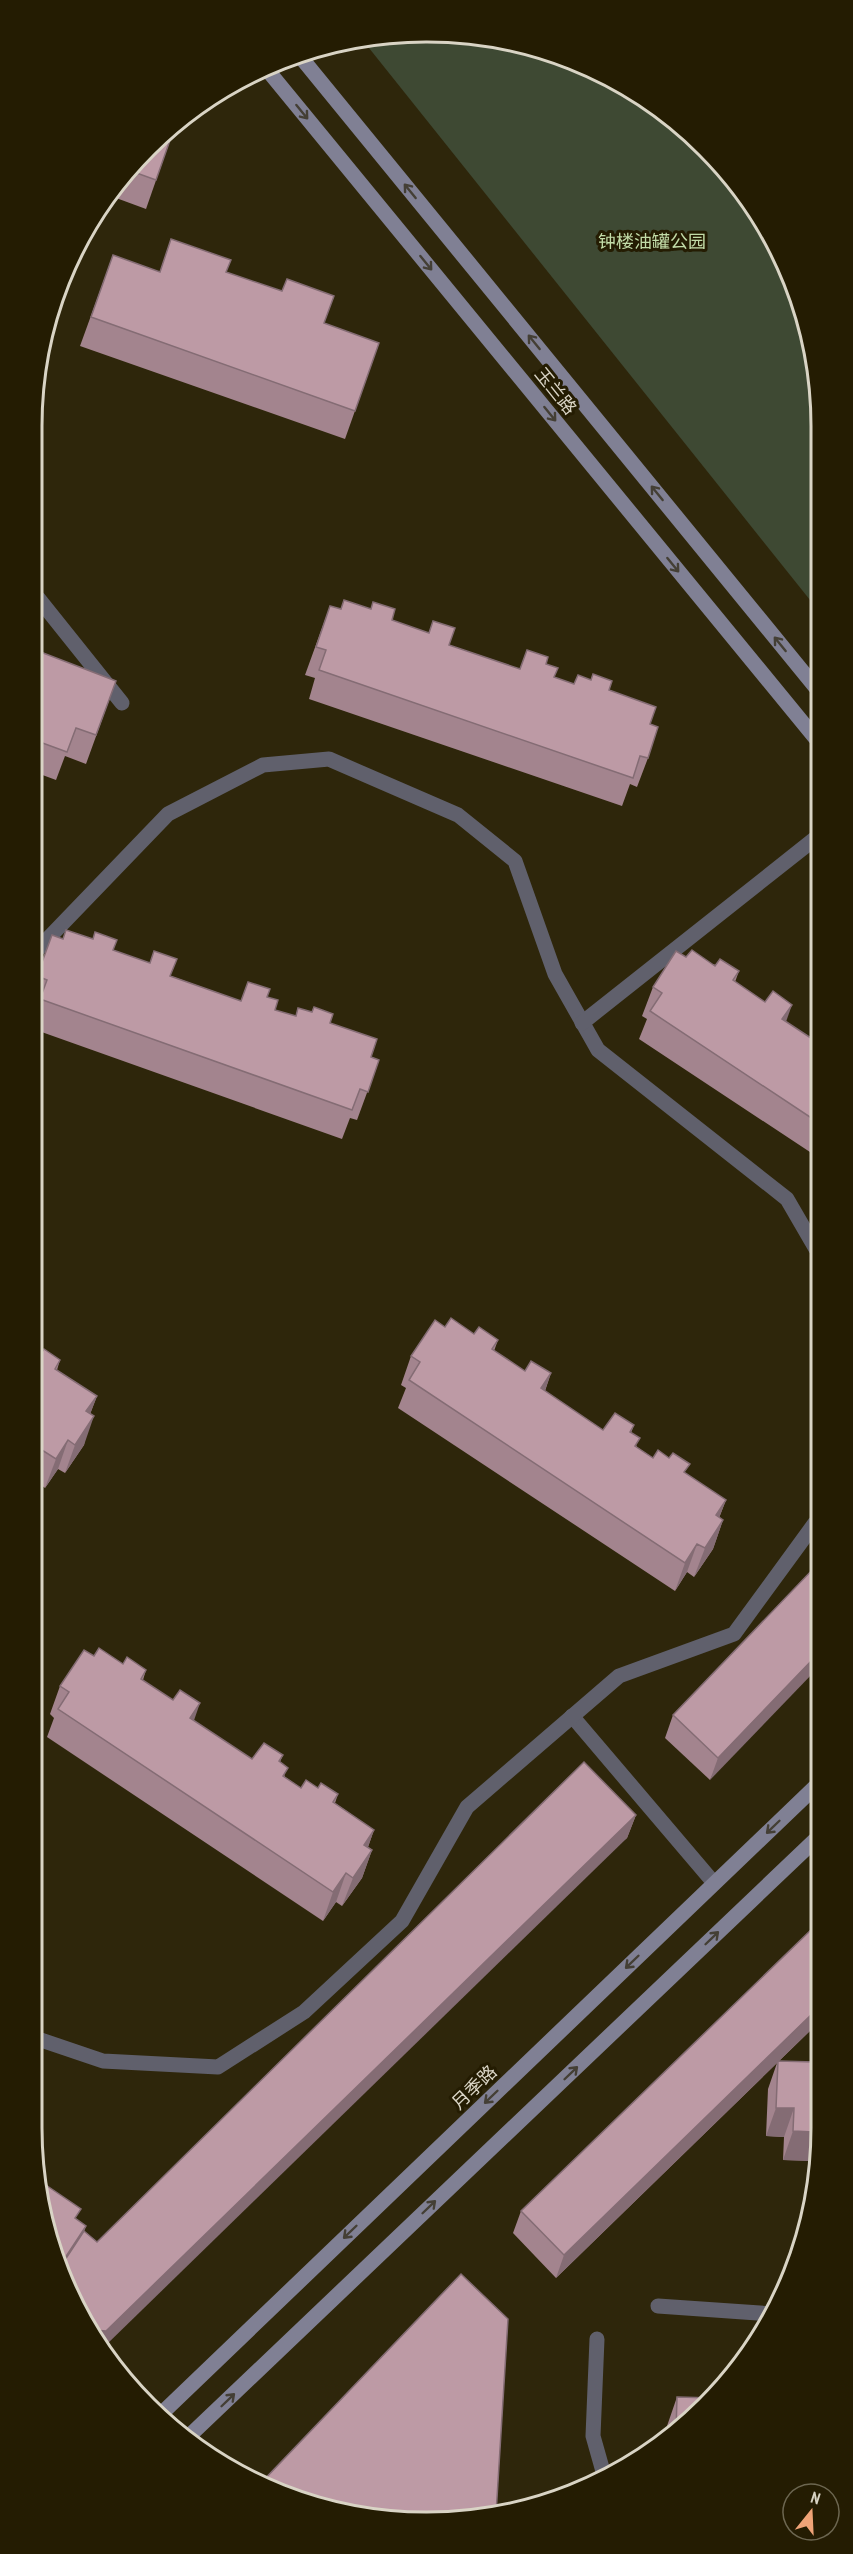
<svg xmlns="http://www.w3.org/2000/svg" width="853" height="2554" viewBox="0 0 853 2554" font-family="'PT Sans Narrow','Noto Sans SC',sans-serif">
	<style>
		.green { fill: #3e4933 }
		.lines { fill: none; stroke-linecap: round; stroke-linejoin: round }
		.lane { stroke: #60606c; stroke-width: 15 }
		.secondary { stroke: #808094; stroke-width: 15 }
		.wall { fill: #a3848e }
		.shaded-wall { fill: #846c74 }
		.building { fill: #bd9aa5; stroke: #846c74; stroke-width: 1.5 }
		.oneway { stroke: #443f35 }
		.labels { text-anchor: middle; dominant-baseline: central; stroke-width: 6; stroke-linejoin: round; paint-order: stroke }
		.park-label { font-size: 18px; fill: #c2dca8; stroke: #241c02 }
		.street-label { font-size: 18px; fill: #d9d4c5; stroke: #241c02 }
		.rim { fill: none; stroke: #d9d4c5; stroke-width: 3 }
	</style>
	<rect width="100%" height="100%" fill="#2e260b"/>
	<!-- green -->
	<path class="green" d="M427,32l77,7 120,45 99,82 58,86 37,123v235l-457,-572z"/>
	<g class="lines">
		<!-- lane -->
		<g class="lane">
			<path d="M38,598l84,105"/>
			<path d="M37,950l131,-136 95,-49 66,-6 129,56 57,46 40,113 43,76 189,149 29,50"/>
			<path d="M582,1023l235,-186"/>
			<path d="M572,1716l142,167"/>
			<path d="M32,2037l71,24 115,6 86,-55 98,-91 65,-114 152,-131 115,-42 81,-111"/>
			<path d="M658,2306l115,8"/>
			<path d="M597,2339l-4,97 11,39"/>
		</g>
		<!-- secondary -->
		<g class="secondary">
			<path d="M299,55l518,634"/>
			<path d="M265,67l552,673"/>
			<path d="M159,2416l656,-629"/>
			<path d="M185,2440l630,-600"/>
		</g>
	</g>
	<!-- wall -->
	<g class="wall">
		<path d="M176,123l-30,86 -38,-14 39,-48z"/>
		<path d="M171,239l55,33 98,51 55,20 -34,96 -265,-93 33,-91 47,17z"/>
		<path d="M330,606l11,3 51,11 57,25 71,24 26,-5 8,13 20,7 35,6 41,34 -2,34 -11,29 -7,-3 -8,22 -313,-107 6,-21 -10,-3z"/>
		<path d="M38,651l78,30 -30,83 -21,-8 -9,24 -19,-7z"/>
		<path d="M52,935l11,4 50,11 58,26 70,25 26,-4 8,13 20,6 35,7 41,34 8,3 -22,60 -7,-2 -8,21 -306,-109v-53z"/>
		<path d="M686,957l53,14 -4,11 51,40 31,20 -1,114 -177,-117 8,-20 -5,-3 11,-29z"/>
		<path d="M445,1327l53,13 -4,11 31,20 26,2 -6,18 58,39 31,-5 -3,8 6,14 16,11 33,16 40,26 -7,18 4,2 -10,29 -19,28 -7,-5 -12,19 -277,-183 8,-20 -5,-3 10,-29z"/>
		<path d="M35,1351l5,4 20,5 -3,10 40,26 -7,18 -6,31 -19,28 -7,-4 -13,19 -11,-8z"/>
		<path d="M815,1567l-105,213 -45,-42 8,-23z"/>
		<path d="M94,1656l52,14 -3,10 51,41 58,38 31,-4 -3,7 5,15 16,11h17l20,6 -3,9 39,27 -6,17 4,3 -10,28 -20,28 -6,-4 -13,19 -276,-184 7,-19 -4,-4 10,-28z"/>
		<path d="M636,1815l-9,23 -566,440 -22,-74 38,16 9,6 -2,5 13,11z"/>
		<path d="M814,2027l-35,34 35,1v99l-31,-1 1,-23 -18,-1 2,-47 9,-26 -221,215 -43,-45 8,-22z"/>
		<path d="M677,2397l29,10 -40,32 1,-13z"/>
	</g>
	<!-- shaded-wall -->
	<g class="shaded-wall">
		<path d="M792,1005l-10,28v-14z"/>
		<path d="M551,1373l-10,29v-14z"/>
		<path d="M97,1396l-11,29v-14z"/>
		<path d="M94,1416l-10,29 -19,28 10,-28z"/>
		<path d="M68,1440l-10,29 -13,19 11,-29z"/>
		<path d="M726,1500l-11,28 1,-13z"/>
		<path d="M723,1520l-10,29 -19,28 11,-29z"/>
		<path d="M697,1544l-10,28 -12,19 10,-28z"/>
		<path d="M815,1657v14l-105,109 8,-22z"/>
		<path d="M200,1703l-10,29v-14z"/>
		<path d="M636,1815l-9,23 -523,509 -10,-17z"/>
		<path d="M374,1830l-10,28v-13z"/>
		<path d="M372,1850l-10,28 -20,28 11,-28z"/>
		<path d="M346,1873l-10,29 -13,19 10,-29z"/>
		<path d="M814,2012v15l-258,251 8,-23z"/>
		<path d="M776,2108h18l-10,29 -18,-1z"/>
		<path d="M793,2131l21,1v29l-31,-1z"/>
		<path d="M86,2226l-10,28 -16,18 5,-14z"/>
	</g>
	<!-- building -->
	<g class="building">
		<path d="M176,123l-20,57 -28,-10 19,-23z"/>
		<path d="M171,239l60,21 -5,12 56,19 5,-12 47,17 -10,27 55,20 -24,68 -264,-94 22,-62 47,17z"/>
		<path d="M344,600l27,9 2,-7 22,7 -3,11 37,13 4,-12 22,7 -6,17 71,24 7,-19 21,7 -2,7 12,4 -4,9 20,7 4,-9 13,5 2,-6 19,7 -3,9 47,17 -6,17 8,3 -10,31 -8,-2 -7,22 -314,-108 7,-20 -10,-3 14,-41 11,3z"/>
		<path d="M38,651l78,30 -20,54 -20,-7 -9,24 -30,-11z"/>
		<path d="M66,930l27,9 2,-7 22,8 -4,10 37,13 4,-12 23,8 -7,17 71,25 7,-19 22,7 -3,8 11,3 -3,10 21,6 2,-8 14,4 2,-5 19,7 -3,9 47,16 -6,18 8,3 -11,32 -8,-3 -8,21 -312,-111 7,-19 -10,-4 15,-41 11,4z"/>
		<path d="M692,950l23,16 5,-7 19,12 -6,9 32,22 8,-11 19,14 -10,14 35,23 -1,79 -166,-110 12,-18 -9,-6 23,-36 10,6z"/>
		<path d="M451,1318l23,16 5,-7 19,13 -6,9 33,22 6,-10 20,12 -10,15 62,42 12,-17 19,12 -4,7 10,6 -5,8 18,12 5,-8 11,8 4,-5 17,11 -6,8 42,28 -10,15 7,5 -18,28 -8,-4 -12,19 -276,-183 11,-18 -9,-6 24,-36 10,7z"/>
		<path d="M44,1349l16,11 -5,9 42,27 -11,15 8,5 -19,29 -7,-5 -12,19 -22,-14 1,-94 5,4z"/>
		<path d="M815,1567v90l-97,101 -45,-43z"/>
		<path d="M99,1648l24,16 4,-7 19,13 -5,9 32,21 7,-10 20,13 -10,15 62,41 12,-16 19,12 -4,6 9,7 -5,8 18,12 5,-8 12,8 3,-5 17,11 -5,8 41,28 -10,15 8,5 -19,28 -7,-5 -13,19 -275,-183 11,-17 -9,-6 24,-36 10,6z"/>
		<path d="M584,1762l52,53 -530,516 -12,-1 -33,-52 -5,-19 7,4 21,-32 13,11z"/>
		<path d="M814,1927v85l-250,243 -43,-44z"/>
		<path d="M778,2061l36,1v70l-21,-1 1,-23h-18z"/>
		<path d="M37,2179l44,30 -6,9 11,8 -21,32 -12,-6 -14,-48z"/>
		<path d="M461,2274l47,45 -12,195 -44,8 -77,-3 -115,-35z"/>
		<path d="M677,2397l36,1 -7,9 -30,25z"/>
	</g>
	<!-- one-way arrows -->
	<defs><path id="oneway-shaft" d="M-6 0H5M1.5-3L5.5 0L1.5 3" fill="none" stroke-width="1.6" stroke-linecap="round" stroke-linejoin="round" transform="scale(1.5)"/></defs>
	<g class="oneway">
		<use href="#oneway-shaft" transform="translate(302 112) rotate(51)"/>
		<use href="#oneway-shaft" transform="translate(410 191) rotate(-129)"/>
		<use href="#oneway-shaft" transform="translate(426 263) rotate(51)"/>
		<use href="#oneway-shaft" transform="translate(534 342) rotate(-129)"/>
		<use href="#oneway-shaft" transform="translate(550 414) rotate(51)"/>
		<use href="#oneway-shaft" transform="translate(657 493) rotate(-129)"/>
		<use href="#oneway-shaft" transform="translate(673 565) rotate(51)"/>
		<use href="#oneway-shaft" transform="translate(780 644) rotate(-129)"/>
		<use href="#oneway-shaft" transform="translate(773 1827) rotate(136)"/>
		<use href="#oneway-shaft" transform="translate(712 1938) rotate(-44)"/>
		<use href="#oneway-shaft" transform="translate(632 1962) rotate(136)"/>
		<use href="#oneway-shaft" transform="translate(571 2073) rotate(-44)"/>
		<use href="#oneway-shaft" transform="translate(491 2097) rotate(136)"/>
		<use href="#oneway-shaft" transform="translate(429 2207) rotate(-44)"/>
		<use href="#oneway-shaft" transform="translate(350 2232) rotate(136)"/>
		<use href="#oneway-shaft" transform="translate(228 2400) rotate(-44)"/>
	</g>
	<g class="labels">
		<!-- park labels -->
		<g class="park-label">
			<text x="652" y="241">钟楼油罐公园</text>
		</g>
		<!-- street labels -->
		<g class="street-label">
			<text transform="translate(556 391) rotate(51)">玉兰路</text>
			<text transform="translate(474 2087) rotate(-44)">月季路</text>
		</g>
	</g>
	<!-- crop -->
	<path d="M0 0H853V2554H0ZM426 42H427A384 384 0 0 1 811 426V2128A384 384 0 0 1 427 2512H426A384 384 0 0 1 42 2128V426A384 384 0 0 1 426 42Z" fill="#241c02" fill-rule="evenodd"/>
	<path class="rim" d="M426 42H427A384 384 0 0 1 811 426V2128A384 384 0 0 1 427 2512H426A384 384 0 0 1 42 2128V426A384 384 0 0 1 426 42Z"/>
	<!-- north arrow -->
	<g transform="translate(811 2512) rotate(18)"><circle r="28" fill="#241c02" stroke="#6c6650" stroke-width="1.5"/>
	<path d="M0-4.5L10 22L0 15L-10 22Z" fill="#efa377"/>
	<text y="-9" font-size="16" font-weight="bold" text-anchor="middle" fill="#d9d4c5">N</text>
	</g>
</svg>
